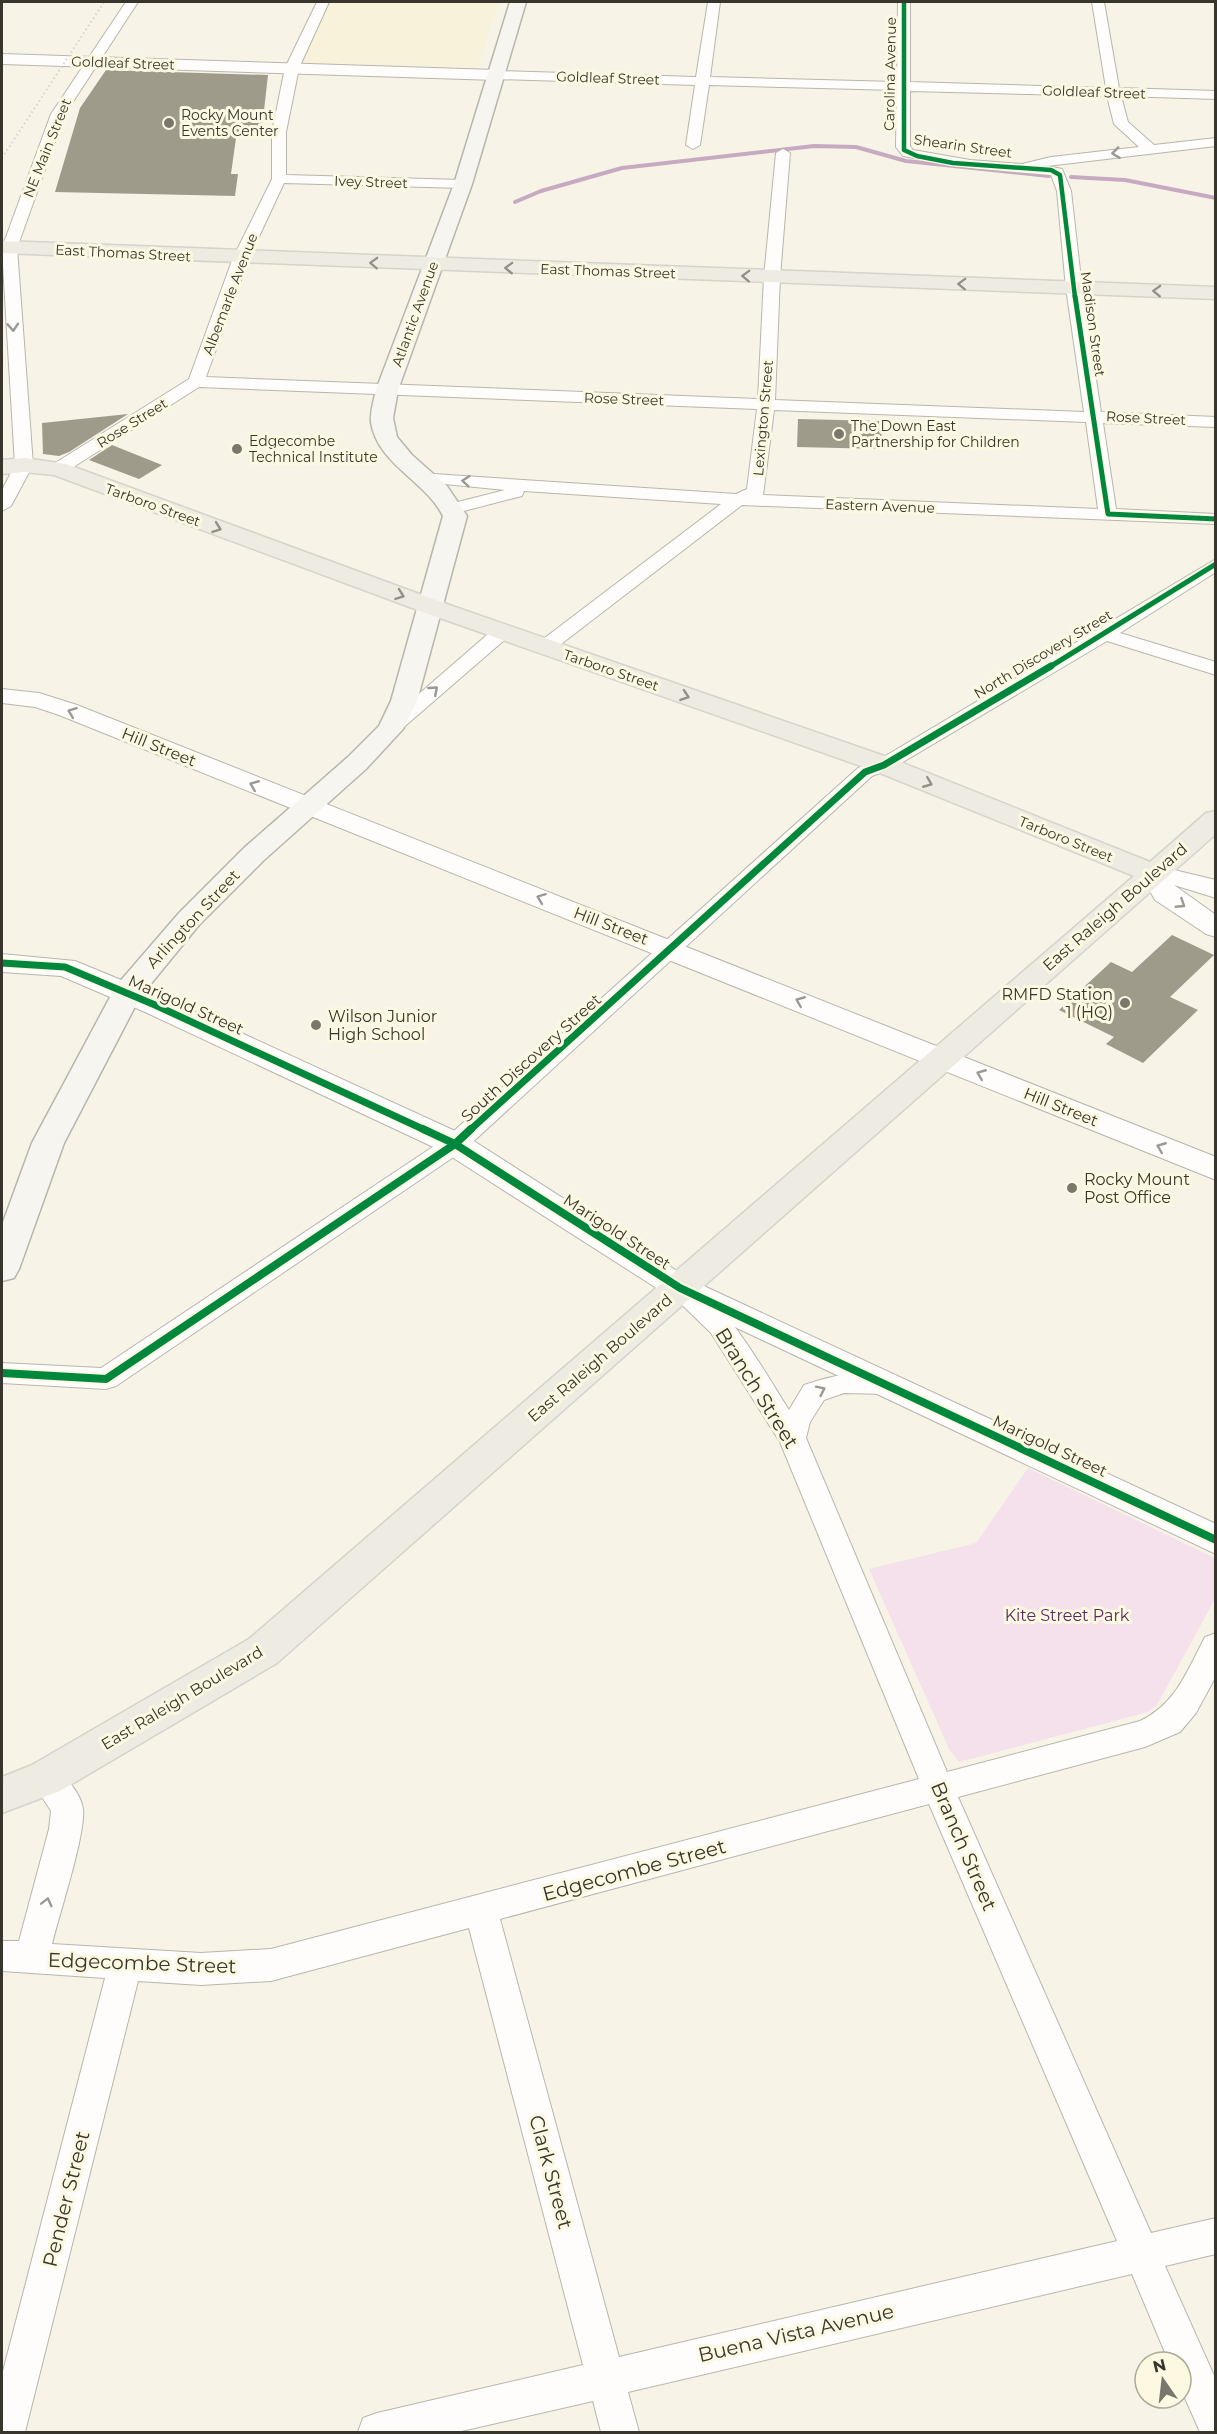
<svg xmlns="http://www.w3.org/2000/svg" width="1217" height="2434" viewBox="0 0 1217 2434" font-family="Montserrat,sans-serif">
	<style>
		.built { fill: #f8f2db }
		.green { fill: #f4e1ec }
		.lines { fill: none; stroke-linecap: round; stroke-linejoin: round }
		.stream { stroke: #c7aac2; stroke-width: 4 }
		.building { fill: #9e9b8b }
		.minor-casing { stroke: #b8b6ac; stroke-width: 2 }
		.tertiary-casing { stroke: #b8b6ac; stroke-width: 2 }
		.secondary-casing { stroke: #b8b6ac; stroke-width: 3 }
		.primary-casing { stroke: #d4d3cc; stroke-width: 3 }
		.minor { fill: #fefdfb; fill-rule: evenodd }
		.tertiary { fill: #fefdfb; fill-rule: evenodd }
		.secondary { fill: #f6f5ef; fill-rule: evenodd }
		.primary { fill: #eeece2; fill-rule: evenodd }
		.rail { stroke: #d4d3cf; stroke-width: 2; stroke-dasharray: 1.5 3; stroke-linecap: butt }
		.cycleway-far3-casing { stroke: #fdf8e1; stroke-width: 7 }
		.cycleway-far2-casing { stroke: #fdf8e1; stroke-width: 8 }
		.cycleway-far1-casing { stroke: #fdf8e1; stroke-width: 10 }
		.cycleway-casing { stroke: #fdf8e1; stroke-width: 12 }
		.cycleway-far3 { stroke: #00873e; stroke-width: 4.5 }
		.cycleway-far2 { stroke: #00873e; stroke-width: 5 }
		.cycleway-far1 { stroke: #00873e; stroke-width: 7 }
		.cycleway { stroke: #00873e; stroke-width: 8 }
		.oneway { stroke: #9a9994 }
		.oneway2 { stroke: #929087 }
		.poi-dot { fill: #7a786d; stroke: #fdf8e1; stroke-width: 2 }
		.labels { text-anchor: middle; dominant-baseline: central; stroke-width: 6; stroke-linejoin: round; paint-order: stroke }
		.far-street-label { font-size: 14px; fill: #37352c; stroke: #fdf8e1 }
		.far-poi-label { font-size: 14px; fill: #37352c; stroke: #fdf8e1; text-anchor: start }
		.street-label { font-size: 16px; fill: #37352c; stroke: #fdf8e1 }
		.poi-label { font-size: 16px; fill: #37352c; stroke: #fdf8e1; text-anchor: start }
		.park-label { font-size: 16px; fill: #5a295c; stroke: #fdf8e1 }
		.near-street-label { font-size: 20px; fill: #37352c; stroke: #fdf8e1 }
	</style>
	<rect width="100%" height="100%" fill="#f7f4e7"/>
	<!-- built -->
	<path class="built" d="M329,2h170l-21,66 -177,-5z"/>
	<!-- green -->
	<path class="green" d="M1028,1468l187,90v41l-58,106 -9,7 -189,50 -9,-11 -81,-182 107,-26z"/>
	<g class="lines">
		<!-- stream -->
		<g class="stream">
			<path d="M1071,177l54,3 91,18"/>
			<path d="M515,202l26,-11 81,-23 192,-22 42,1 50,14 143,15"/>
		</g>
	</g>
	<!-- building -->
	<g class="building">
		<path d="M106,70l162,5 -7,62 -25,1 -5,36h7l-3,22 -180,-4 25,-84z"/>
		<path d="M128,414l-59,38 -10,4 -16,-2 -1,-31z"/>
		<path d="M798,419l83,2 1,28 -85,-2z"/>
		<path d="M112,445l50,20 -23,14 -50,-19z"/>
		<path d="M1172,935l42,20 -44,42 28,13 -55,53 -37,-19 8,-7 -55,-27 52,-48 21,10z"/>
	</g>
	<g class="lines">
		<defs>
			<g id="minor">
				<path d="M126,2h12l-73,112 -48,134 16,217 -22,41 -9,5v-21l13,-25 -13,-217 49,-134z"/>
				<path d="M317,2h12l-30,66 -13,64v43l177,5 7,4 -7,4 -179,-5 -35,75 -43,119 552,22 6,-122 12,-124 7,-4 7,4 -10,124 -5,123 309,12 -18,-124 -9,-97 -6,-16 -81,-7 -67,-12 -7,-9 1,-57 -188,-5 -9,60 -7,4 -7,-4 9,-60 -199,-6 -7,-4 7,-4 200,6 12,-75h12l-10,75 187,5 1,-80h12v80l196,6 -14,-86h12l15,86 97,3v8l-95,-3 7,26 26,23 62,-7v8l-169,20 15,3 9,22 11,97 19,124 115,5v10l-113,-4 13,86 100,5v10l-474,-19 -190,146h-14l-3,-4 3,-4 183,-139 -197,-13 -2,5 -70,18 -9,-5 3,-4 59,-15 -81,-8 -9,-5 3,-4 318,21 11,-5 10,-80 -558,-22 -135,86h-12l-3,-4 3,-4 137,-86 44,-121 39,-79v-47l13,-64zM910,91l197,5 7,28 25,23 -88,10 -29,7 -52,-4 -57,-10 -3,-4zM774,410l312,12 12,87 -335,-14z"/>
				<path d="M1216,559v13l-96,61 96,29v13l-109,-34 -216,128 -19,7 -408,374 -348,236 -10,3 -104,-6v-20l99,5 345,-230 412,-370 19,-7z"/>
				<path d="M502,626l10,6 -3,4 -112,97h-14l-3,-4 3,-4 112,-97z"/>
				<path d="M683,1280c38,12 84,96 106,130l15,-25c30,-10 62,-18 93,-8l4,7 -4,7 -10,3 -43,-1 -20,7 -14,22 -4,16 141,334 193,-51c36,-17 47,-50 65,-84l11,-4v43l-20,37 -16,19 -35,15 -187,50 193,436 65,-15v36l-51,12 51,114v52h-16l-19,-43v-27h-12l-37,-88 -504,118 11,40h-38l-8,-31 -136,31h-99l5,-14 14,-5 206,-48 -114,-437 -198,53 -70,4 -63,-4 -113,451h-23v-57l103,-397 -103,-7v-30h17l30,-112 2,-18 -21,-33 5,-10 11,-4c14,5 35,28 37,45 3,24 -24,106 -31,135l149,9 70,-4 648,-170 -139,-337 -69,-109 -37,-36 -4,-7 4,-7zM929,1804l188,437 -498,116 -119,-438z"/>
			</g>
			<g id="tertiary">
				<path d="M2,54l494,16 8,5 -8,5 -494,-16z"/>
				<path d="M2,689l37,4 38,12 1139,452v23l-1157,-465 -24,-8 -33,-4z"/>
				<path d="M1153,865l63,15v18l-42,-13 42,30v22l-10,-3 -51,-34 -15,-27 3,-6z"/>
				<path d="M2,954l73,7 90,37 301,138 225,144 525,244v30l-547,-258 -225,-144 -299,-140 -84,-36 -59,-4z"/>
			</g>
			<path id="secondary" d="M510,2h16l-54,182 -74,206 -5,28 4,19 15,18 35,31 20,30 -50,185 -14,28 -37,40 -102,91 -65,65 -59,72 -76,146 -45,126 -5,9 -12,3v-56l30,-82 84,-157 63,-73 65,-65 104,-91 31,-31 12,-25 52,-185c-17,-35 -66,-52 -72,-94 -1,-10 3,-22 5,-32l78,-206z"/>
			<g id="primary">
				<path d="M2,241l1214,46v12l-1214,-46z"/>
				<path d="M24,458l42,6 375,138 452,157 257,103 56,-49 10,-2v23l-939,829 -217,128 -58,22v-36l30,-12 217,-126 885,-763 -259,-105 -452,-159 -369,-137 -30,-3 -22,2v-14z"/>
			</g>
		</defs>
		<!-- minor casing -->
		<use href="#minor" class="minor-casing"/>
		<!-- tertiary casing -->
		<use href="#tertiary" class="tertiary-casing"/>
		<!-- secondary casing -->
		<use href="#secondary" class="secondary-casing"/>
		<!-- primary casing -->
		<use href="#primary" class="primary-casing"/>
		<!-- minor -->
		<use href="#minor" class="minor"/>
		<!-- tertiary -->
		<use href="#tertiary" class="tertiary"/>
		<!-- secondary -->
		<use href="#secondary" class="secondary"/>
		<!-- primary -->
		<use href="#primary" class="primary"/>
		<!-- rail -->
		<path class="rail" d="M2,158l102,-156"/>
		<defs>
			<path id="cycleway-far3" d="M904,2v148l13,6 36,7 98,7 9,5 15,122"/>
			<g id="cycleway-far2">
				<path d="M1075,296l33,218 108,5"/>
				<path d="M1048,668l168,-104"/>
			</g>
			<g id="cycleway-far1">
				<path d="M2,963l63,4 90,38 272,126"/>
				<path d="M469,1131l396,-359 19,-7 167,-99"/>
			</g>
			<g id="cycleway">
				<path d="M423,1129l32,15 225,144 536,252"/>
				<path d="M2,1373l104,6 349,-235 16,-15"/>
			</g>
		</defs>
		<!-- cycleway-far3 casing -->
		<use href="#cycleway-far3" class="cycleway-far3-casing"/>
		<!-- cycleway-far2 casing -->
		<use href="#cycleway-far2" class="cycleway-far2-casing"/>
		<!-- cycleway-far1 casing -->
		<use href="#cycleway-far1" class="cycleway-far1-casing"/>
		<!-- cycleway casing -->
		<use href="#cycleway" class="cycleway-casing"/>
		<!-- cycleway-far3 -->
		<use href="#cycleway-far3" class="cycleway-far3"/>
		<!-- cycleway-far2 -->
		<use href="#cycleway-far2" class="cycleway-far2"/>
		<!-- cycleway-far1 -->
		<use href="#cycleway-far1" class="cycleway-far1"/>
		<!-- cycleway -->
		<use href="#cycleway" class="cycleway"/>
	</g>
	<!-- one-way arrows -->
	<defs><path id="oneway-chevron" d="M-2-3.5L2.5 0L-2 3.5" fill="none" stroke-width="1.6" stroke-linecap="round" stroke-linejoin="round" transform="scale(1.5)"/></defs>
	<g class="oneway">
		<use href="#oneway-chevron" transform="translate(1116 153) rotate(173)"/>
		<use href="#oneway-chevron" transform="translate(13 327) rotate(86)"/>
		<use href="#oneway-chevron" transform="translate(466 481) rotate(-175)"/>
		<use href="#oneway-chevron" transform="translate(434 690) rotate(-41)"/>
		<use href="#oneway-chevron" transform="translate(72 712) rotate(-159)"/>
		<use href="#oneway-chevron" transform="translate(254 785) rotate(-158)"/>
		<use href="#oneway-chevron" transform="translate(541 898) rotate(-159)"/>
		<use href="#oneway-chevron" transform="translate(1181 904) rotate(33)"/>
		<use href="#oneway-chevron" transform="translate(800 1001) rotate(-158)"/>
		<use href="#oneway-chevron" transform="translate(981 1074) rotate(-158)"/>
		<use href="#oneway-chevron" transform="translate(1161 1147) rotate(-158)"/>
		<use href="#oneway-chevron" transform="translate(821 1390) rotate(-26)"/>
		<use href="#oneway-chevron" transform="translate(47 1902) rotate(-76)"/>
	</g>
	<g class="oneway2">
		<use href="#oneway-chevron" transform="translate(374 263) rotate(-178)"/>
		<use href="#oneway-chevron" transform="translate(509 268) rotate(-178)"/>
		<use href="#oneway-chevron" transform="translate(746 276) rotate(-178)"/>
		<use href="#oneway-chevron" transform="translate(962 284) rotate(-178)"/>
		<use href="#oneway-chevron" transform="translate(1157 291) rotate(-178)"/>
		<use href="#oneway-chevron" transform="translate(217 528) rotate(20)"/>
		<use href="#oneway-chevron" transform="translate(400 595) rotate(20)"/>
		<use href="#oneway-chevron" transform="translate(685 696) rotate(19)"/>
		<use href="#oneway-chevron" transform="translate(928 783) rotate(22)"/>
	</g>
	<!-- markers -->
	<g class="poi-dot">
		<circle cx="169" cy="123" r="6"/>
		<circle cx="839" cy="434" r="6"/>
		<circle cx="237" cy="449" r="6"/>
		<circle cx="1125" cy="1003" r="6"/>
		<circle cx="316" cy="1025" r="6"/>
		<circle cx="1072" cy="1188" r="6"/>
	</g>
	<g class="labels">
		<!-- far-street labels -->
		<g class="far-street-label">
			<text transform="translate(123 63) rotate(2)">Goldleaf Street</text>
			<text transform="translate(890 74) rotate(-89)">Carolina Avenue</text>
			<text transform="translate(608 78) rotate(2)">Goldleaf Street</text>
			<text transform="translate(1094 92) rotate(2)">Goldleaf Street</text>
			<text transform="translate(963 146) rotate(8)">Shearin Street</text>
			<text transform="translate(47 148) rotate(-68)">NE Main Street</text>
			<text transform="translate(371 182) rotate(2)">Ivey Street</text>
			<text transform="translate(123 253) rotate(3)">East Thomas Street</text>
			<text transform="translate(608 271) rotate(2)">East Thomas Street</text>
			<text transform="translate(230 294) rotate(-69)">Albemarle Avenue</text>
			<text transform="translate(415 314) rotate(-70)">Atlantic Avenue</text>
			<text transform="translate(1093 324) rotate(82)">Madison Street</text>
			<text transform="translate(624 399) rotate(2)">Rose Street</text>
			<text transform="translate(763 418) rotate(-85)">Lexington Street</text>
			<text transform="translate(1146 418) rotate(3)">Rose Street</text>
			<text transform="translate(132 423) rotate(-32)">Rose Street</text>
			<text transform="translate(153 505) rotate(20)">Tarboro Street</text>
			<text transform="translate(880 506) rotate(2)">Eastern Avenue</text>
			<text transform="translate(1043 654) rotate(-31)">North Discovery Street</text>
			<text transform="translate(611 670) rotate(19)">Tarboro Street</text>
			<text transform="translate(1066 839) rotate(22)">Tarboro Street</text>
		</g>
		<!-- far-poi labels -->
		<g class="far-poi-label">
			<text x="181" y="115">Rocky Mount<tspan x="181" dy="16">Events Center</tspan></text>
			<text x="851" y="426">The Down East<tspan x="851" dy="16">Partnership for Children</tspan></text>
			<text x="249" y="441">Edgecombe<tspan x="249" dy="16">Technical Institute</tspan></text>
		</g>
		<!-- street labels -->
		<g class="street-label">
			<text transform="translate(159 747) rotate(22)">Hill Street</text>
			<text transform="translate(1115 907) rotate(-41)">East Raleigh Boulevard</text>
			<text transform="translate(193 919) rotate(-47)">Arlington Street</text>
			<text transform="translate(611 926) rotate(21)">Hill Street</text>
			<text transform="translate(186 1005) rotate(24)">Marigold Street</text>
			<text transform="translate(531 1058) rotate(-42)">South Discovery Street</text>
			<text transform="translate(1061 1107) rotate(22)">Hill Street</text>
			<text transform="translate(617 1232) rotate(33)">Marigold Street</text>
			<text transform="translate(600 1358) rotate(-41)">East Raleigh Boulevard</text>
			<text transform="translate(1050 1446) rotate(25)">Marigold Street</text>
			<text transform="translate(182 1698) rotate(-31)">East Raleigh Boulevard</text>
		</g>
		<!-- poi labels -->
		<g class="poi-label">
			<text x="1113" y="994" text-anchor="end">RMFD Station<tspan x="1113" dy="18">1 (HQ)</tspan></text>
			<text x="328" y="1016">Wilson Junior<tspan x="328" dy="18">High School</tspan></text>
			<text x="1084" y="1179">Rocky Mount<tspan x="1084" dy="18">Post Office</tspan></text>
		</g>
		<!-- park labels -->
		<g class="park-label">
			<text x="1067" y="1615">Kite Street Park</text>
		</g>
		<!-- near-street labels -->
		<g class="near-street-label">
			<text transform="translate(757 1388) rotate(58)">Branch Street</text>
			<text transform="translate(964 1846) rotate(67)">Branch Street</text>
			<text transform="translate(634 1870) rotate(-15)">Edgecombe Street</text>
			<text transform="translate(142 1963) rotate(2)">Edgecombe Street</text>
			<text transform="translate(551 2172) rotate(75)">Clark Street</text>
			<text transform="translate(66 2199) rotate(-76)">Pender Street</text>
			<text transform="translate(796 2333) rotate(-13)">Buena Vista Avenue</text>
		</g>
	</g>
	<!-- border -->
	<rect width="1217" height="2434" fill="none" stroke="#37352c" stroke-width="6"/>
	<!-- north arrow -->
	<g transform="translate(1163 2380) rotate(346)"><circle r="28" fill="#fdf8e1" stroke="#aeaa99" stroke-width="1.5"/>
	<path d="M0-4.5L10 22L0 15L-10 22Z" fill="#7a786d"/>
	<text y="-9" font-size="16" font-weight="bold" text-anchor="middle" fill="#37352c">N</text>
	</g>
</svg>
